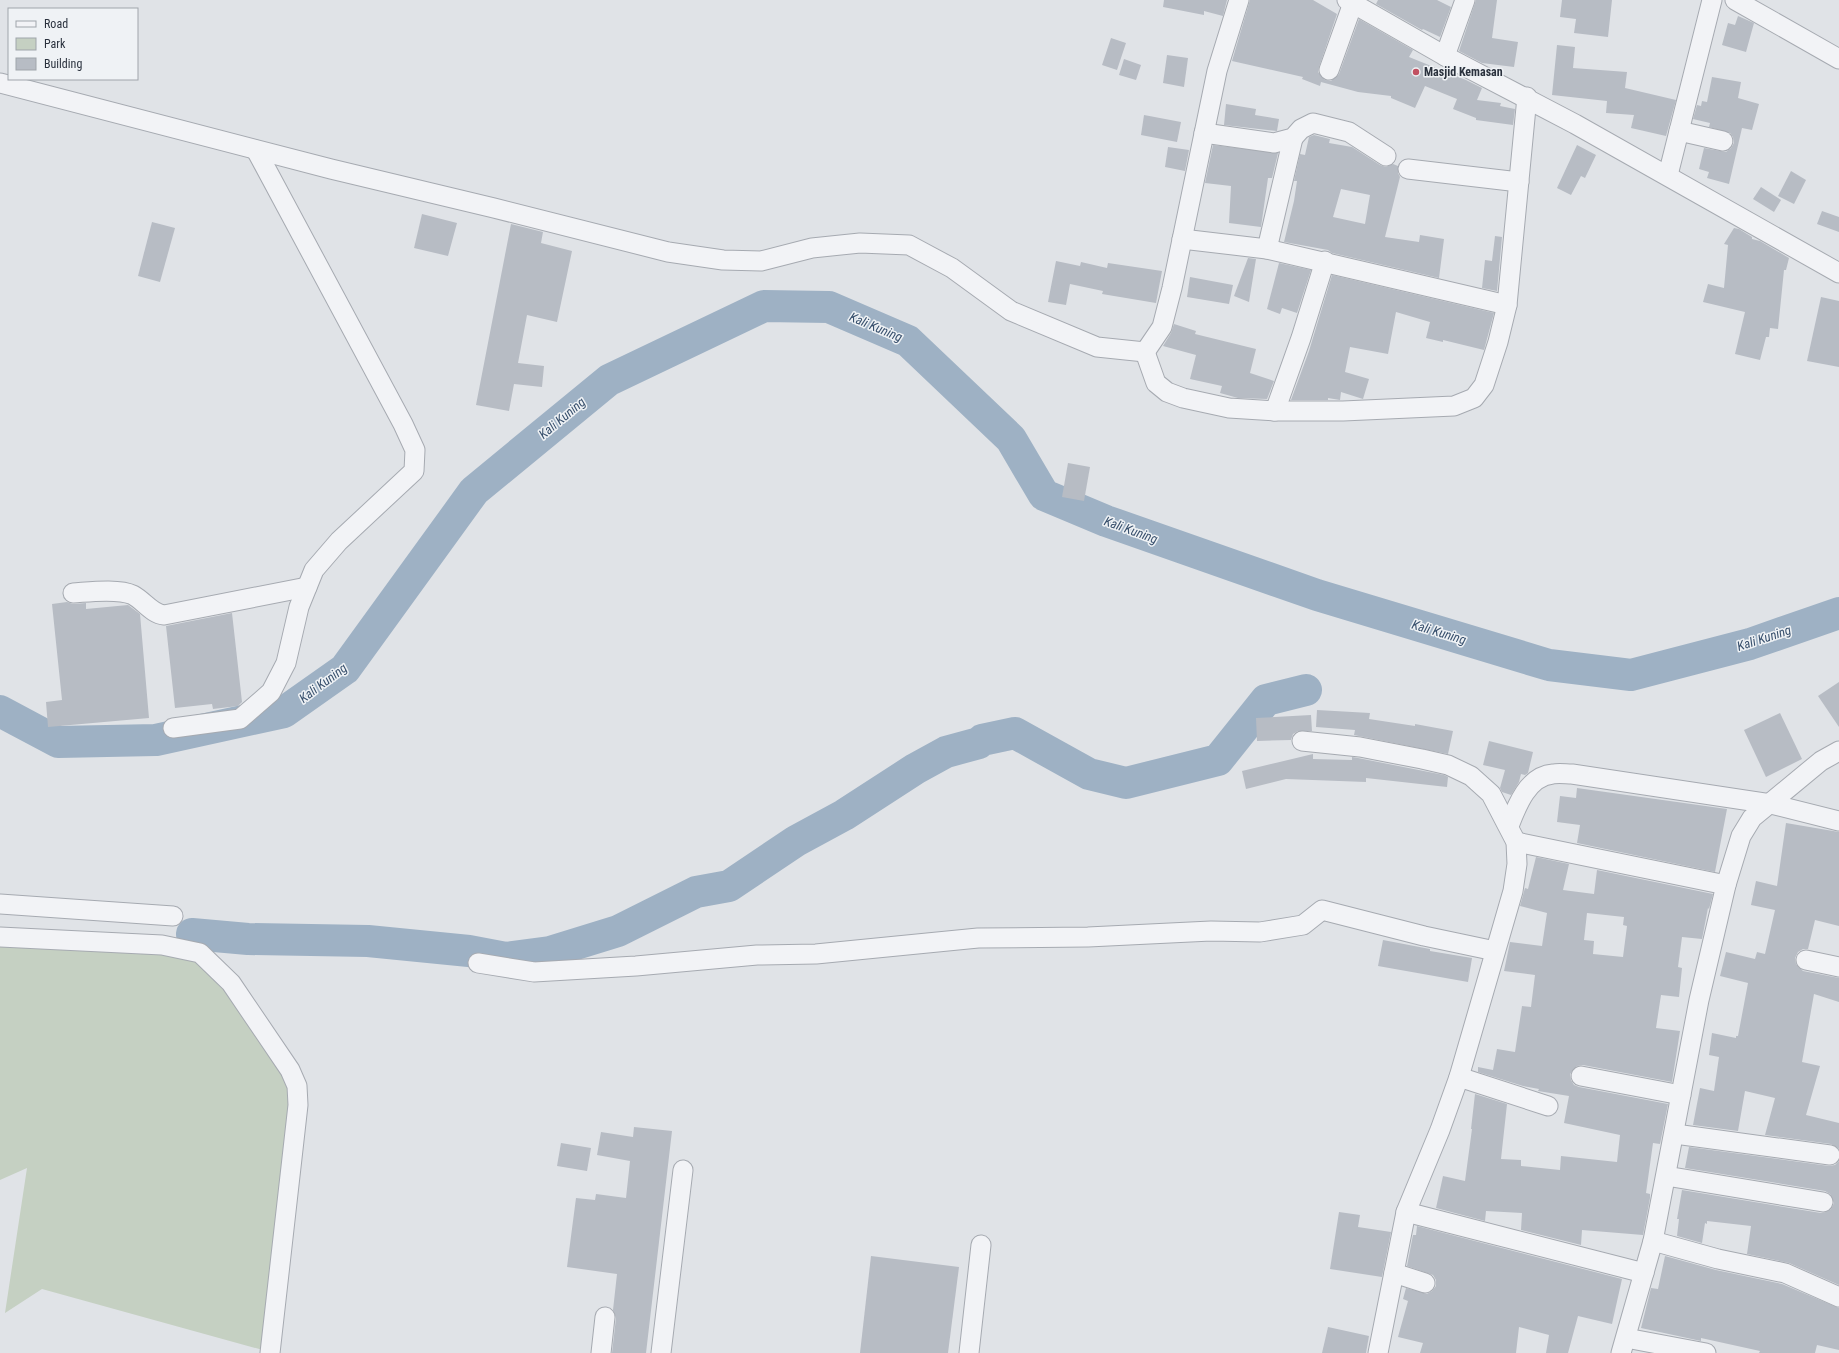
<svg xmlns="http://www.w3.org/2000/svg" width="1839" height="1353" viewBox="0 0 1839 1353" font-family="'Roboto Condensed',sans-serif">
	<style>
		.green { fill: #c5d0c2 }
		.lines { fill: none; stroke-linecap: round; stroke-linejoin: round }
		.river { stroke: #9eb1c4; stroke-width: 32 }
		.building { fill: #b7bcc4; fill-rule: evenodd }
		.minor-casing { stroke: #a6aab1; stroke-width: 21 }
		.minor { stroke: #f2f3f6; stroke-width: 19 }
		.poi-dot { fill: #c15061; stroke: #eff2f5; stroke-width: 1.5 }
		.labels { text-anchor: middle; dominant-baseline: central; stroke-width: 3; stroke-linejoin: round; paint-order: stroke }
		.poi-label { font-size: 12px; font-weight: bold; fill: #2a313d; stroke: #eff2f5; text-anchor: start }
		.water-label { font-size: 13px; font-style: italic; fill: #38506d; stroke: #eff2f5 }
	</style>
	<rect width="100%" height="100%" fill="#e0e3e7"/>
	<!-- green -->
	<path class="green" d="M0,938l200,15 97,133 -27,266 -228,-63 -37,24 22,-145 -27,12z"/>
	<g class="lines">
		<!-- river -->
		<g class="river">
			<path d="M0,711l58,31 98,-2 128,-28 61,-43 129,-178 135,-111 155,-74 65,1 79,34 103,98 33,56 62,26 211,74 232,70 82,10 119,-31 89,-31"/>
			<path d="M192,934l56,5 120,2 101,10 37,7 44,-6 68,-21 78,-39 33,-6 67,-45 48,-26 71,-46 31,-17 33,-9 3,-3 33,-7 74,41 37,9 92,-23 48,-60 40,-10"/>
		</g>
	</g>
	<!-- building -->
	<g class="building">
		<path d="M1164,0h63l-4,16 -19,-5v4l-41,-8z"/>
		<path d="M1250,0h63l24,14 -18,53 -1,5 7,8 6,1 8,-7 20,-55 54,31 -4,7 57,23 16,8 -5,12 24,3 -1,3 15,3 -2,16 -37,-5v-2l-23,-9 4,-10 -32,-13 -10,22 -24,-10v-2l-33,-4 -37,-10 -1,4 -18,-7 1,-2 -71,-16z"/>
		<path d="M1378,0h59l14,7 -11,30 -17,-8 -1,1 -46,-26z"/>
		<path d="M1476,0h21l-5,38 26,4 -4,25 -32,-4 -23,-12z"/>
		<path d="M1562,0h50l-4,37 -34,-4 2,-14 -16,-2z"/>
		<path d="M1738,16l16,7 -8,29 -24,-7 6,-22 7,2z"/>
		<path d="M1111,38l15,5 -9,27 -15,-5z"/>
		<path d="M1557,45l18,2 -2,21 54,4 -2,16 51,12 -10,36 -35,-8 3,-13 -28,-2 1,-12 -55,-6z"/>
		<path d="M1167,55l21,3 -4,29 -21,-4z"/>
		<path d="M1124,59l17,6 -5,15 -17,-5z"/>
		<path d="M1712,77l29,5 -3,16 21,6 -7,26 -10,-2 -13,56 -22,-6 2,-6 -10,-3 5,-21 22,4 5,-4 3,-5 -1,-6 -3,-4 -21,-6 1,-4 -17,-4 4,-14 4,1 1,-5 5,1z"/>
		<path d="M1226,104l30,5 -1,6 24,4 -2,12 -53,-6z"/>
		<path d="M1144,115l37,7 -4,20 -36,-7z"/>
		<path d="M1314,135l16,4 -1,4 23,4 28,18 6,2 7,-3 5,2v7l2,4 -15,60 34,5 1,-7 24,4 -5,39 -107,-25 -4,-3 -44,-8 10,-41 3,-20h-3l6,-27 5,1 4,-18zM1341,189l29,6 -5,29 -32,-7z"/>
		<path d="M1213,145l65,8 -6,25h-4l-7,49 -32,-4 2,-37 -26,-3z"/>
		<path d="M1577,145l19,10 -11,23 -4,-2 -10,19 -14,-7z"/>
		<path d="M1168,147l21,3 -4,21 -20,-4z"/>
		<path d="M1791,171l15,9 -12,24 -16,-8z"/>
		<path d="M1761,187l20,13 -7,12 -21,-13z"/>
		<path d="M1822,211l17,6v15l-22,-8z"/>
		<path d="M422,214l35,9 -9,33 -34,-8z"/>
		<path d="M152,222l23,6 -15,54 -22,-6z"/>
		<path d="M511,224l32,8 -2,11 31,8 -15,71 -30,-7 -9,48 26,3 -2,21 -28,-3 -5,27 -33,-6z"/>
		<path d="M1734,228l5,1 13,8v2l8,2 29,17 -3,12h-2l-6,59 -8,-1 -1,9h-3l-6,23 -25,-6 10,-42 -42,-10 5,-18 16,4 4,-43 -4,-1z"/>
		<path d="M1495,236l7,1 -5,54 -15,-3 3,-28 7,1z"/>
		<path d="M1248,258l8,1 -7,43 -15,-6z"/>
		<path d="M1056,261l24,5 1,-4 26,6 1,-5 54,8 -6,32 -54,-9 1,-3 -33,-7 -4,21 -18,-3z"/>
		<path d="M1279,263l32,7 -14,43 -15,-5 -2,6 -13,-5z"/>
		<path d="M1332,275l162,38 -10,37 -41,-10v2l-17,-4 4,-16 -34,-10 -8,42 -38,-7 -5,25 24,7 -6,20 -22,-7 -1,8 -12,-2v2h-37l18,-49z"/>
		<path d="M1190,277l43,8 -4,19 -42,-7z"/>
		<path d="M1821,297l18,4v66l-32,-6z"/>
		<path d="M1174,324l22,7 -1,3 61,15 -6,24 24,8 -7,18 -29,-1 -18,-5 2,-7 -32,-7 6,-24 -33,-9 8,-13z"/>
		<path d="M1068,463l22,4 -6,34 -22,-4z"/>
		<path d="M67,602l6,2 13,-1v6l42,-4 12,9 9,104 -101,9 -2,-25 16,-2 -10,-96z"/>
		<path d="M232,613l10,89 -4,4 -25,3 -1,-5 -37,4 -9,-82z"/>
		<path d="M1839,682v45l-21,-31z"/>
		<path d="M1317,710l53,3 -1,6 46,7v-2l38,7 -5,23 -94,-19 1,-5 -39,-3z"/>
		<path d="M1780,713l22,46 -36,18 -22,-47z"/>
		<path d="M1311,715l1,16h-14l-5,3 -2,6 -34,1 -1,-23z"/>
		<path d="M1489,741l44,11 -5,21 -3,2 -4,-1 -2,8 -8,13 -9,-3 -2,-4 5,-18 -22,-5z"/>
		<path d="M1313,754v5l39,1v-3l6,1 86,17 4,2 -1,10 -81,-9v4l-80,-3 -40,10 -4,-18z"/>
		<path d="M1577,788l150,21 -12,63 -138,-29 3,-18 -23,-3 3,-26 16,2z"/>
		<path d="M1786,823l53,9v94l-24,-6 -7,29h-5l-5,3 -3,6 1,6 7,7 36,7v24l-25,-8 -12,68 18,4 -14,49 33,8v26l-8,-5 -66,-9 10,-37 -30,-7 -7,40 -45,-6 7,-37 14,3 5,-34 -10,-2 3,-22 24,5v-2h2l10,-53 -28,-7 6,-24 29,7 2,-7 8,2 10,-44 -24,-5 5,-24 21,5z"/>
		<path d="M1536,857l33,7 -6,26 31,4 3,-24 116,24 -4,15 -1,-1 -6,31 -20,-2 -4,30 4,1 -3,29 -18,-2 -5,33 24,3 -8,51 -89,-17 -6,1 -7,8 1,6 3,5 5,2 89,17 -8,40 -7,-1 -7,50 4,1v4l-7,37 -61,-5 -1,15 -60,-15 1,-17 -36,-2 -1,10 -49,-13 7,-32 22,5 7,-52h-1l4,-35 32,10 -6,55 20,1v6l39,4 1,-14 56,6 3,-27 -56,-12 5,-27 -31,-5 1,-2 -16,-3 -45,-14v-5l15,3 4,-21 18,3 7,-46 9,1 4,-32 -31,-4 6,-29 32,4 5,-33 -27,-7 5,-18 3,1zM1587,913l37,4 -1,8 4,1 -4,31 -30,-3 1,-13 -10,-1z"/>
		<path d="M1383,940l47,9v2l42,7 -4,24 -90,-16z"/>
		<path d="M634,1127l38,4 -26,222h-34l4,-35 -3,-8 4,-36 -50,-7 9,-69 19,2 1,-6 30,4 4,-37 -33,-6 4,-23 32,5z"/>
		<path d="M561,1143l30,5 -4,23 -30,-5z"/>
		<path d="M1689,1147l140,19 6,-1 4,-4v124l-50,-22 -42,-9 4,-28 -44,-5v3l-2,-1 -3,20 -25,-7 2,-17h-2l5,-29 139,23 5,-1 5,-3 3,-6 -4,-9 -5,-3 -140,-23z"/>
		<path d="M1339,1212l21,3 -2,12 33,5 -9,45 -52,-8z"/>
		<path d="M1417,1226l205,53 -10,45 -34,-8 -10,37h-22l3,-18 -30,-8 -3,26h-96l3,-10 -25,-6 10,-36 -5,-2 3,-11 21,6 5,-3 4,-5v-6l-3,-5 -26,-9 6,-31h3z"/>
		<path d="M871,1256l88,11 -11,86h-88z"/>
		<path d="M1665,1256l51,14 66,14 57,24v42l-22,-5 -2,8h-56l1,-2 -59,-13v3l-60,-13 10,-40 7,1z"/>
		<path d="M1328,1327l41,9 -3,17h-44z"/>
	</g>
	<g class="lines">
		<defs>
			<g id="minor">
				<path d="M1347,0l98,56 130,68 264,149"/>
				<path d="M1735,0l104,59"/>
				<path d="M1445,56l20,-56"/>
				<path d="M1329,70l24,-67"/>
				<path d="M0,83l331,86 163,39 174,44 55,8 38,1 51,-13 48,-5 49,2 43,23 59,43 86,36 48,5 17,-25 10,-39 45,-217 22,-71"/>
				<path d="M1679,131l44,10"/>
				<path d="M1204,133l70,10 19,-5 8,-9 12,-6 36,9 37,24"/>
				<path d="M1408,169l111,13"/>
				<path d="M1668,175l44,-175"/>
				<path d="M1182,239l85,10 240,56"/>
				<path d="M1267,249l26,-111"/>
				<path d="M1145,352l11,31 11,9 16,6 46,10 46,3h68l111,-5 20,-8 10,-13 14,-43 9,-37 20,-208"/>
				<path d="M1275,411l26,-73 24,-77"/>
				<path d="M73,593c16,-1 45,-5 60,2 11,6 19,19 31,20l143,-28"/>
				<path d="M173,728l67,-9 31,-27 15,-29 13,-56 15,-37 25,-29 75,-70 1,-21 -12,-26 -147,-274"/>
				<path d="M1302,741l58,6 62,12 26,6 23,11 20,18 25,48 1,22 -4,27 -54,186 -19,53 -34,82 -28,141"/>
				<path d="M1509,826c8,-21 19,-50 44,-52 6,-1 13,0 19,0l199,30 68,17"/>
				<path d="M1516,842l210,43"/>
				<path d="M0,904l173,12"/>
				<path d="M0,937l162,8 38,8 31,30 59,87 7,16 1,19 -28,248"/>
				<path d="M1806,960l33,7"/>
				<path d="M478,963l56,9 102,-6 121,-11 59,-1 162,-16 110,-1 123,-6 49,1 43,-7 19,-15 102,26 71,15"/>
				<path d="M1581,1076l100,19"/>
				<path d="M1459,1077l89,29"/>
				<path d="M1675,1134l155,21"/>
				<path d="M1666,1176l157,26"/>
				<path d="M1406,1212l238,61"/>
				<path d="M1653,1241l65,18 67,14 54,24"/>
				<path d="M1394,1273l31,10"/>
				<path d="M1626,1338l80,15"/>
				<path d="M601,1353l4,-36"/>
				<path d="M661,1353l22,-183"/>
				<path d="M969,1353l12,-108"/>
				<path d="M1621,1353l32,-112 46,-241 27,-115 15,-49 11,-18 69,-57 18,-10"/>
			</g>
		</defs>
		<!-- minor casing -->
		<use href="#minor" class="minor-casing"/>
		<!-- minor -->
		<use href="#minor" class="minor"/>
	</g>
	<!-- markers -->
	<circle class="poi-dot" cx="1416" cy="72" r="4"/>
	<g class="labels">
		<!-- poi labels -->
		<g class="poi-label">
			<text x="1424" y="72">Masjid Kemasan</text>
		</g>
		<!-- water labels -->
		<g class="water-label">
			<text transform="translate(876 327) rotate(23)">Kali Kuning</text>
			<text transform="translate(562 418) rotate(-40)">Kali Kuning</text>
			<text transform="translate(1131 530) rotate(20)">Kali Kuning</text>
			<text transform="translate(1439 632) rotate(17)">Kali Kuning</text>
			<text transform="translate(1764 638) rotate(-18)">Kali Kuning</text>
			<text transform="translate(323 683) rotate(-37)">Kali Kuning</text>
		</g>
	</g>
	<!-- legend -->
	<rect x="8" y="8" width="130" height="72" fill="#eff2f5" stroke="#a0a5ab"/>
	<rect x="16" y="21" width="20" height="6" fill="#f2f3f6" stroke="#a0a5ab"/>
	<text x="44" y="28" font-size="12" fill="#2a313d">Road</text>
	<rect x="16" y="38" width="20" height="12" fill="#c5d0c2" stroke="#a0a5ab"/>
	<text x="44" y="48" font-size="12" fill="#2a313d">Park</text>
	<rect x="16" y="58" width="20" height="12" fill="#b7bcc4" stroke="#a0a5ab"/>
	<text x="44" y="68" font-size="12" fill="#2a313d">Building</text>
</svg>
